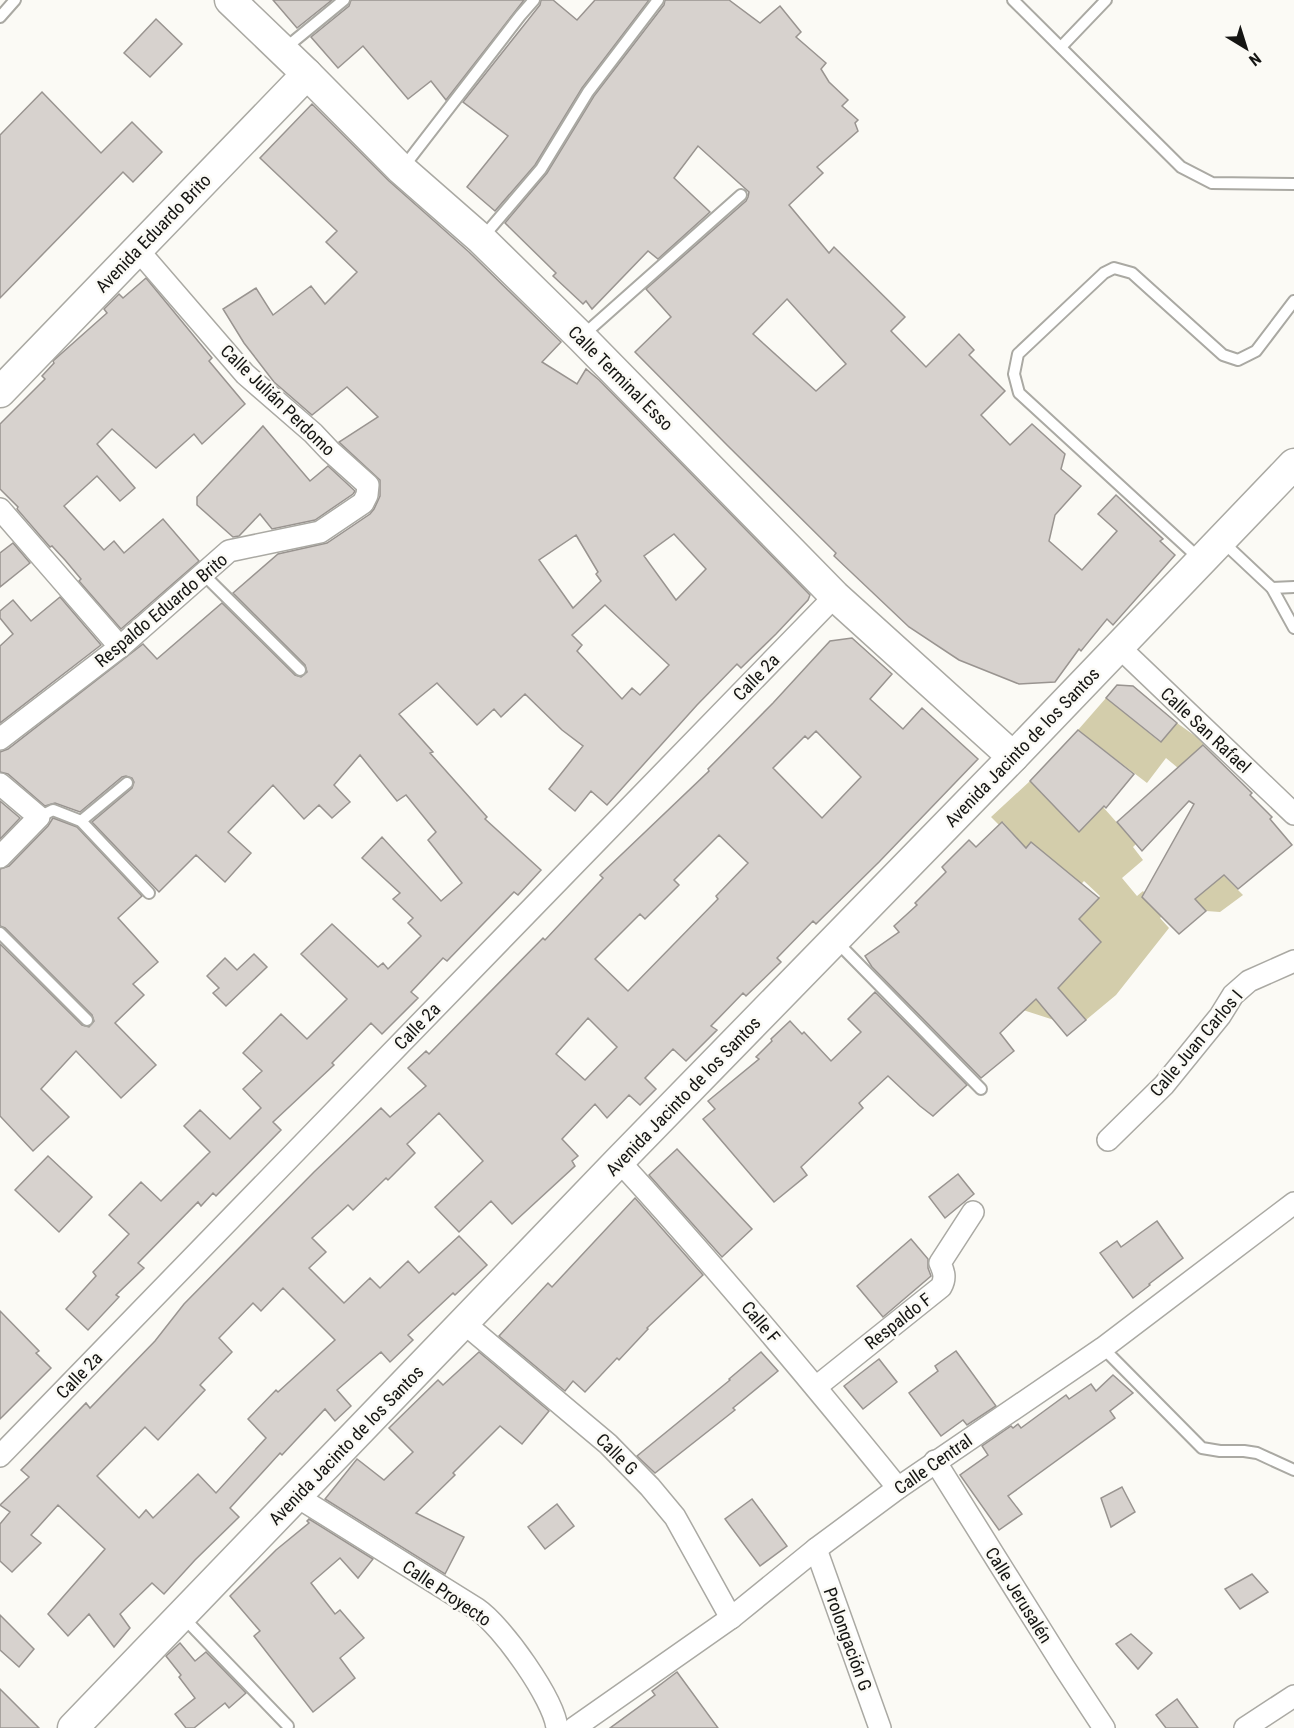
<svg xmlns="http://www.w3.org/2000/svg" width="1294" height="1728" viewBox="0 0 1294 1728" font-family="'Roboto Condensed',sans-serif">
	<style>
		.green { fill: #d3cdab }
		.building { fill: #d7d2ce; stroke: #999490; stroke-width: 1.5; fill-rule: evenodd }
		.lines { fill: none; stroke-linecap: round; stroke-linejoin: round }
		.lane-casing { stroke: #aaa9a3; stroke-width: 14 }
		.street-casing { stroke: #aaa9a3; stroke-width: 24 }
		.secondary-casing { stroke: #aaa9a3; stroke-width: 33 }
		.lane { stroke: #fff; stroke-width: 10 }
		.street { stroke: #fff; stroke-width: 21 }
		.secondary { stroke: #fff; stroke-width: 30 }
		.labels { text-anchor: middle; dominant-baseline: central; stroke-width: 5; stroke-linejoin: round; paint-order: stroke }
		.street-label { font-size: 18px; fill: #151513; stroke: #fbfaf5 }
	</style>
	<rect width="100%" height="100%" fill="#fbfaf5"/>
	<!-- green -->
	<g class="green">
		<path d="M1106,698l54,44 17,-19 28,20 -27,25 -12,-10 -19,25 -69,-53z"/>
		<path d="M1030,781l49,51 24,-25 33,37 -3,3 10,13 -21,18 15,18 6,-5 20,24 -3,3 9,10 -53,67 -30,25 -13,-15 -19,15 -31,-10 -6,-6 65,-42 19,-19 -22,-24 21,-23 -16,-15 -37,40 7,-60 -22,-18 -6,5 -23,-26 -4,3 -8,-8z"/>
		<path d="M1214,866l29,29 -23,17 -14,-1 -11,-12z"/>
	</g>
	<!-- building -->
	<g class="building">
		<path d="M273,0h59l-35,28z"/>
		<path d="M351,0h173l-78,100 -15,-19 -23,18 -45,-53 -25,22 -27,-31 38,-31z"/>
		<path d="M541,0h12l24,20 18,-20h54l-67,88 -47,77 -40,46 -28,-24 41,-51 -45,-34 77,-97z"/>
		<path d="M665,0h64l31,23 20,-17 21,26 -5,5 30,26 -5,6 8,13 19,18 -6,6 16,14 -3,3 3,8 -41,36 6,6 -34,32 40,48 5,-6 71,70 -14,14 35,36 33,-33 15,16 -5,5 36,36 -24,24 29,30 22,-21 33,30 -4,15 20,17 -26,29 -6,26 33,29 35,-39 -19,-17 18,-19 47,44 -3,2 15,14 -62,70 -6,-6 -26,32 -2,-2 -24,33 -36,2 -60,-24 -50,-33 -75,-71 2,-3 -109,-108 -92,-93 36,-35 -25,-28 100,-88 2,-4 1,-5 -51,-46 -24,32 36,34 -52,47 -10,-8 -56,58 -6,-8 -3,3 -30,-28 3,-3 -51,-50 42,-50 47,-77 70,-91zM787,299l59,65 -30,27 -63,-57z"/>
		<path d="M156,19l26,25 -32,33 -26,-24z"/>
		<path d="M42,92l59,61 31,-31 30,30 -29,30 -10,-10 -123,126v-163z"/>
		<path d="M312,104l77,77 80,71 92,90 -19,20 35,22 9,-15 13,11 211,215 -2,5 -32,34 -35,34 -4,-4 -40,41 -90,100 -16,-14 -16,20 -26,-22 34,-43 -21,-16 -37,-36 -24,23 -7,-8 -17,16 -40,-42 -38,31 34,38 -3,1 57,64 -2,2 56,51 -23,25 -4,-3 -67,69 -4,-3 -32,34 7,6 -36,36 -11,-11 -39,40 2,2 -61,57 8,8 -65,66 -3,-3 -12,13 -3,-4 -60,61 6,5 -28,27 3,2 -31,33 -22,-21 30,-33 -3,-4 36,-38 -20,-19 32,-33 20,19 49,-49 -26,-26 16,-16 30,29 31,-31 -18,-19 19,-18 -19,-18 38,-39 26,25 40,-40 -46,-45 31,-30 46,43 5,-4 5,6 33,-33 -13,-13 5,-5 -20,-19 7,-6 -38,-35 20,-21 59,64 21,-18 -34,-43 8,-8 -30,-37 -9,6 -37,-46 -26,30 16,17 -18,16 -13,-13 -15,14 -31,-34 -45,47 23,21 -26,29 -29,-27 -37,37 -67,-70 40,-34 2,-6 -2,-4 -6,-2 -4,1 -42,35 -25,-9 -10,3 -37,-32 -8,-2v-20l8,-3 135,-105 14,15 65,-56 73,72 6,2 6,-5 -2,-7 -72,-72 45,-39 49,-11 43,-29 4,-5 6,-13v-16l-41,-38 39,-25 -31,-30 -35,28 -38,-33 -30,-39 -21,-34 33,-21 17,27 38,-29 14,18 32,-32 -31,-30 11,-11 -77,-73zM674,534l32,35 -30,31 -32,-44zM576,535l22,37 -2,2 5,7 -28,27 -34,-48zM605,605l64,60 -29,30 -8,-7 -10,11 -45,-48 5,-6 -10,-10z"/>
		<path d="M146,278l66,80 -3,3 36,43 -43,40 -8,-10 -38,34 -44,-39 -15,15 38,44 -15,13 -23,-25 -33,30 40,44 10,-9 10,12 39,-34 36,42 -78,68 -42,-48 2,-2 -16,-19 -13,-14 -2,1 -33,-38 1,-2 -18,-18v-65l45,-45 -3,-3 12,-13 -1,-2 54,-48 -3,-4 15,-15 4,4z"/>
		<path d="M263,426l47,55 18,-15 27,25 -2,3 -38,26 -43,9 -12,-15 -21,22 -6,1 -36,-32v-8z"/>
		<path d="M13,543l17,20 -30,24v-34z"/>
		<path d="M60,597l41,48 -101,78v-77l13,-12 -13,-16v-7l13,-11 18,21z"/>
		<path d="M852,638l40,36 -22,25 33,30 19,-21 56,51 -99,103 -63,62 -3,-3 -36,37 4,4 -35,34 -3,-3 -32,33 6,4 -31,31 -13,-12 -28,29 11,11 -16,16 -11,-10 -22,23 -12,-14 -33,35 16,17 -6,5 3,5 -63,58 -21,-23 -32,31 -24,-25 48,-46 -44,-48 -32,31 8,9 -27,27 -2,-2 -33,32 -5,-5 -36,33 14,14 -17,16 35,35 26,-25 10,10 28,-27 11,12 40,-37 28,29 -32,30 -2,-2 -45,42 5,5 -23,22 -9,-10 -44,38 14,16 -16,15 -10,-12 -43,46 -2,-2 -50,55 9,9 -44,43 -31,34 -12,-11 -32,31 10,14 -16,19 -25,-33 -21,22 -20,-22 57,-65 -47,-44 -27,30 10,8 -29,29 -12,-11v-37l10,-12 -10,-7 29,-28 -8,-7 65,-67 4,5 65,-67 29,-37 130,-132 67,-64 9,9 36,-31 -18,-18 18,-17 3,3 114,-116 2,2 58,-62 -3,-3 109,-104 -1,-2 65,-66 57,-62zM816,731l45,46 -39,41 -49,-50 32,-32 3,3zM719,835l29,28 -32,33 2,3 -90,92 -33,-32 45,-45 5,5 34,-34 -5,-5zM588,1018l29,29 -32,33 -29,-26zM283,1288l52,52 -57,52 -2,-2 -28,29 18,19 -50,55 -18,-19 -45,44 -7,-8 -7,8 -42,-42 48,-49 13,13 47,-50 -5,-5 32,-33 -13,-14 34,-35 8,8z"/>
		<path d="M1117,685l16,1 44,37 -16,19 -55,-44z"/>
		<path d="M1078,730l56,44 -28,34 -2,-2 -25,26 -49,-51z"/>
		<path d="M1203,745l49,48 -2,2 22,22 -2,2 22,26 -54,44 -14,-14 -29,24 11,12 -27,23 -37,-37 52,-93 -5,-3 -47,50 -25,-29z"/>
		<path d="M0,801l20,17 -20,21z"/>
		<path d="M53,818l24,9 65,69 -24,22 40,44 -25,22 11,11 -29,28 41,42 -35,33 -45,-47 -35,38 28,28 -36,34 -33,-35v-172l82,81 7,2 5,-6 -2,-6 -87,-87 -5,-2v-57l9,-3 39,-40z"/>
		<path d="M1002,822l24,26 5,-6 68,56 -20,21 22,23 -43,46 28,32 -19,16 -31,-37 -36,34 14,18 -33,27 -109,-111 -7,-11 34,-24 -5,-6 23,-21 -2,-2 31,-31 -4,-5 27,-27 7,7z"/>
		<path d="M254,954l13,13 -41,39 -13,-13 6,-5 -12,-12 18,-18 12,12z"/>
		<path d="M875,992l92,93 -34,31 -13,-10 -32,-30 -29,27 4,5 -62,59 6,8 -33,27 -71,-83 12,-10 -7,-8 51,-42 -3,-2 16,-16 -1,-2 19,-18 12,13 2,-2 27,29 30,-29 -13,-13z"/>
		<path d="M677,1149l75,80 -30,28 -73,-82z"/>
		<path d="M48,1156l44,41 -33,35 -44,-42z"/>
		<path d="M958,1174l16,20 -29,24 -16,-21z"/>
		<path d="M635,1198l68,77 -56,53 1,1 -29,31 -2,-2 -32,34 -12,-11 -8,10 -66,-55 49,-53 4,4z"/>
		<path d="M1157,1221l26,37 -34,26 1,1 -17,13 -33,-45 17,-12 4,6z"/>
		<path d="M911,1239l17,20v9l3,8 -48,41 -26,-31z"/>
		<path d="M0,1311l39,40 -3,2 15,15 -51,51z"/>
		<path d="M956,1351l40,55 -29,19 -4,-5 -22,16 -32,-43 29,-22 -3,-5z"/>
		<path d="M479,1352l70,59 -27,33 -22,-18 -47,47 2,2 -39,38 48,24 -19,37 -120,-75 32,-40 27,21 29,-28 -24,-24 49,-48 5,5z"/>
		<path d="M761,1352l17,19 -45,37 2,2 -80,63 -18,-17 93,-76 -1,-1z"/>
		<path d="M879,1359l18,23 -34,27 -19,-23z"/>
		<path d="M1113,1375l20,18 -23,18 5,7 -107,78 14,18 -23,16 -39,-55 28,-20 -6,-9 29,-20 2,2 5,-4 3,4 45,-33 3,4 22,-15 5,7z"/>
		<path d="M1122,1487l13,25 -24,15 -10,-29z"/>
		<path d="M752,1499l35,47 -27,20 -35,-47z"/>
		<path d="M557,1504l17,22 -29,23 -17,-22z"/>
		<path d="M309,1519l64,40 -15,19 -18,-20 -29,25 24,31 5,-4 24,28 -24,20 15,20 -42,34 -59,-76 6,-5 -30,-35 46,-46 33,-27 -2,-2z"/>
		<path d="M1252,1574l16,18 -28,17 -15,-20z"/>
		<path d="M0,1615l34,34 -15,18 -19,-17z"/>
		<path d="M1131,1634l21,19 -14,16 -22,-25z"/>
		<path d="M180,1643l15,18 11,-9 40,41 -17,15 -4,-5 -31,25h-8l-11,-14 20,-16 -16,-21 2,-2 -15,-19z"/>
		<path d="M677,1672l41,56h-108l45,-33 -3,-4z"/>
		<path d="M0,1689l39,39h-39z"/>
		<path d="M1177,1699l21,29h-32l-10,-13z"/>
	</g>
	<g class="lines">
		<defs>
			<g id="lane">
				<path d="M1013,0l168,167 31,16 82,1"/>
				<path d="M0,17l15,-17"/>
				<path d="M1061,47l45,-47"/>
				<path d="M283,50l61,-50"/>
				<path d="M402,169l118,-153 14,-16"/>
				<path d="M483,237l58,-68 47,-77 70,-92"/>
				<path d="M581,337l160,-142"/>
				<path d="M1223,542l49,46 22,40"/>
				<path d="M1201,560l-182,-167 -5,-19 4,-20 86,-81 10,-5 18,5 91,82 15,5 18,-9 38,-50"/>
				<path d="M203,574l97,96"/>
				<path d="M1272,588l22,-1"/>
				<path d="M39,817l14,-7 28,11 68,72"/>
				<path d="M81,821l46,-38"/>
				<path d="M0,933l87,87"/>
				<path d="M836,941l145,148"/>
				<path d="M1103,1348l99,100 18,3h24l13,2 37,17"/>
				<path d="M182,1616l106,110"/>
			</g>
			<g id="street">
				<path d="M0,509l120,138"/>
				<path d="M1118,646l176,168"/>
				<path d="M0,739l120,-92 109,-96 91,-19 43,-29 4,-8 1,-10 -38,-34 -17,-18 -68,-59 -108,-125"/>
				<path d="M0,784l39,33 -39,40"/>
				<path d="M1108,1140l56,-55 56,-69 13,-21 16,-14 45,-20"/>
				<path d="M619,1161c97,106 189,216 279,327"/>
				<path d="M464,1323l144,121 42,43 25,30 56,101"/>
				<path d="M816,1387l125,-100c5,-9 3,-15 -1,-24l33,-51"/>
				<path d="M0,1456l835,-860"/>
				<path d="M935,1461l129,206 40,61"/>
				<path d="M296,1496l181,113c25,17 77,90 80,119"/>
				<path d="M816,1549l64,179"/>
				<path d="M574,1728l157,-110 85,-69 82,-61 205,-140 191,-145"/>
				<path d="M1245,1728l49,-32"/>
			</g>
			<g id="secondary">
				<path d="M230,0l77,74 94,95 80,70 100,98 254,259 178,161"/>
				<path d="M0,392l307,-318"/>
				<path d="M73,1728l546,-567 394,-404 281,-293"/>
			</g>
		</defs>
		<!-- lane casing -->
		<use href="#lane" class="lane-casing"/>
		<!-- street casing -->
		<use href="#street" class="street-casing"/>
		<!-- secondary casing -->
		<use href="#secondary" class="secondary-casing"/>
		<!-- lane -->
		<use href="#lane" class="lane"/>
		<!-- street -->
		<use href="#street" class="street"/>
		<!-- secondary -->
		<use href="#secondary" class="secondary"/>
	</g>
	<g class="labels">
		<!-- street labels -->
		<g class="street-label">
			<text transform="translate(153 233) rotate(-46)">Avenida Eduardo Brito</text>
			<text transform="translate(621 378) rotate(45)">Calle Terminal Esso</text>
			<text transform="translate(278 400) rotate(44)">Calle Julián Perdomo</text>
			<text transform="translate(161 610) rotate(-40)">Respaldo Eduardo Brito</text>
			<text transform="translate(756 677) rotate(-46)">Calle 2a</text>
			<text transform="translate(1206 730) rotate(43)">Calle San Rafael</text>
			<text transform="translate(1022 747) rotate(-46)">Avenida Jacinto de los Santos</text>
			<text transform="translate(417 1026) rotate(-46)">Calle 2a</text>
			<text transform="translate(1196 1043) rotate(-50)">Calle Juan Carlos I</text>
			<text transform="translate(683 1096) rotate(-46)">Avenida Jacinto de los Santos</text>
			<text transform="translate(898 1321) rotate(-38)">Respaldo F</text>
			<text transform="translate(761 1322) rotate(50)">Calle F</text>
			<text transform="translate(79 1375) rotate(-46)">Calle 2a</text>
			<text transform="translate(346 1445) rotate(-46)">Avenida Jacinto de los Santos</text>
			<text transform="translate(617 1454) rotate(45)">Calle G</text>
			<text transform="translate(933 1464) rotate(-35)">Calle Central</text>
			<text transform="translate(447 1593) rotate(34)">Calle Proyecto</text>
			<text transform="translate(1019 1595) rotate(58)">Calle Jerusalén</text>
			<text transform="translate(848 1639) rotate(70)">Prolongación G</text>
		</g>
	</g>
	<!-- north arrow -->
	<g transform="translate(1246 48) rotate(142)" stroke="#fbfaf5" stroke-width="4.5" paint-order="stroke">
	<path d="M0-4.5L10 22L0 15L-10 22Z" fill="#151513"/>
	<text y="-9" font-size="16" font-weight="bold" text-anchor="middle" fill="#151513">N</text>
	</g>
</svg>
